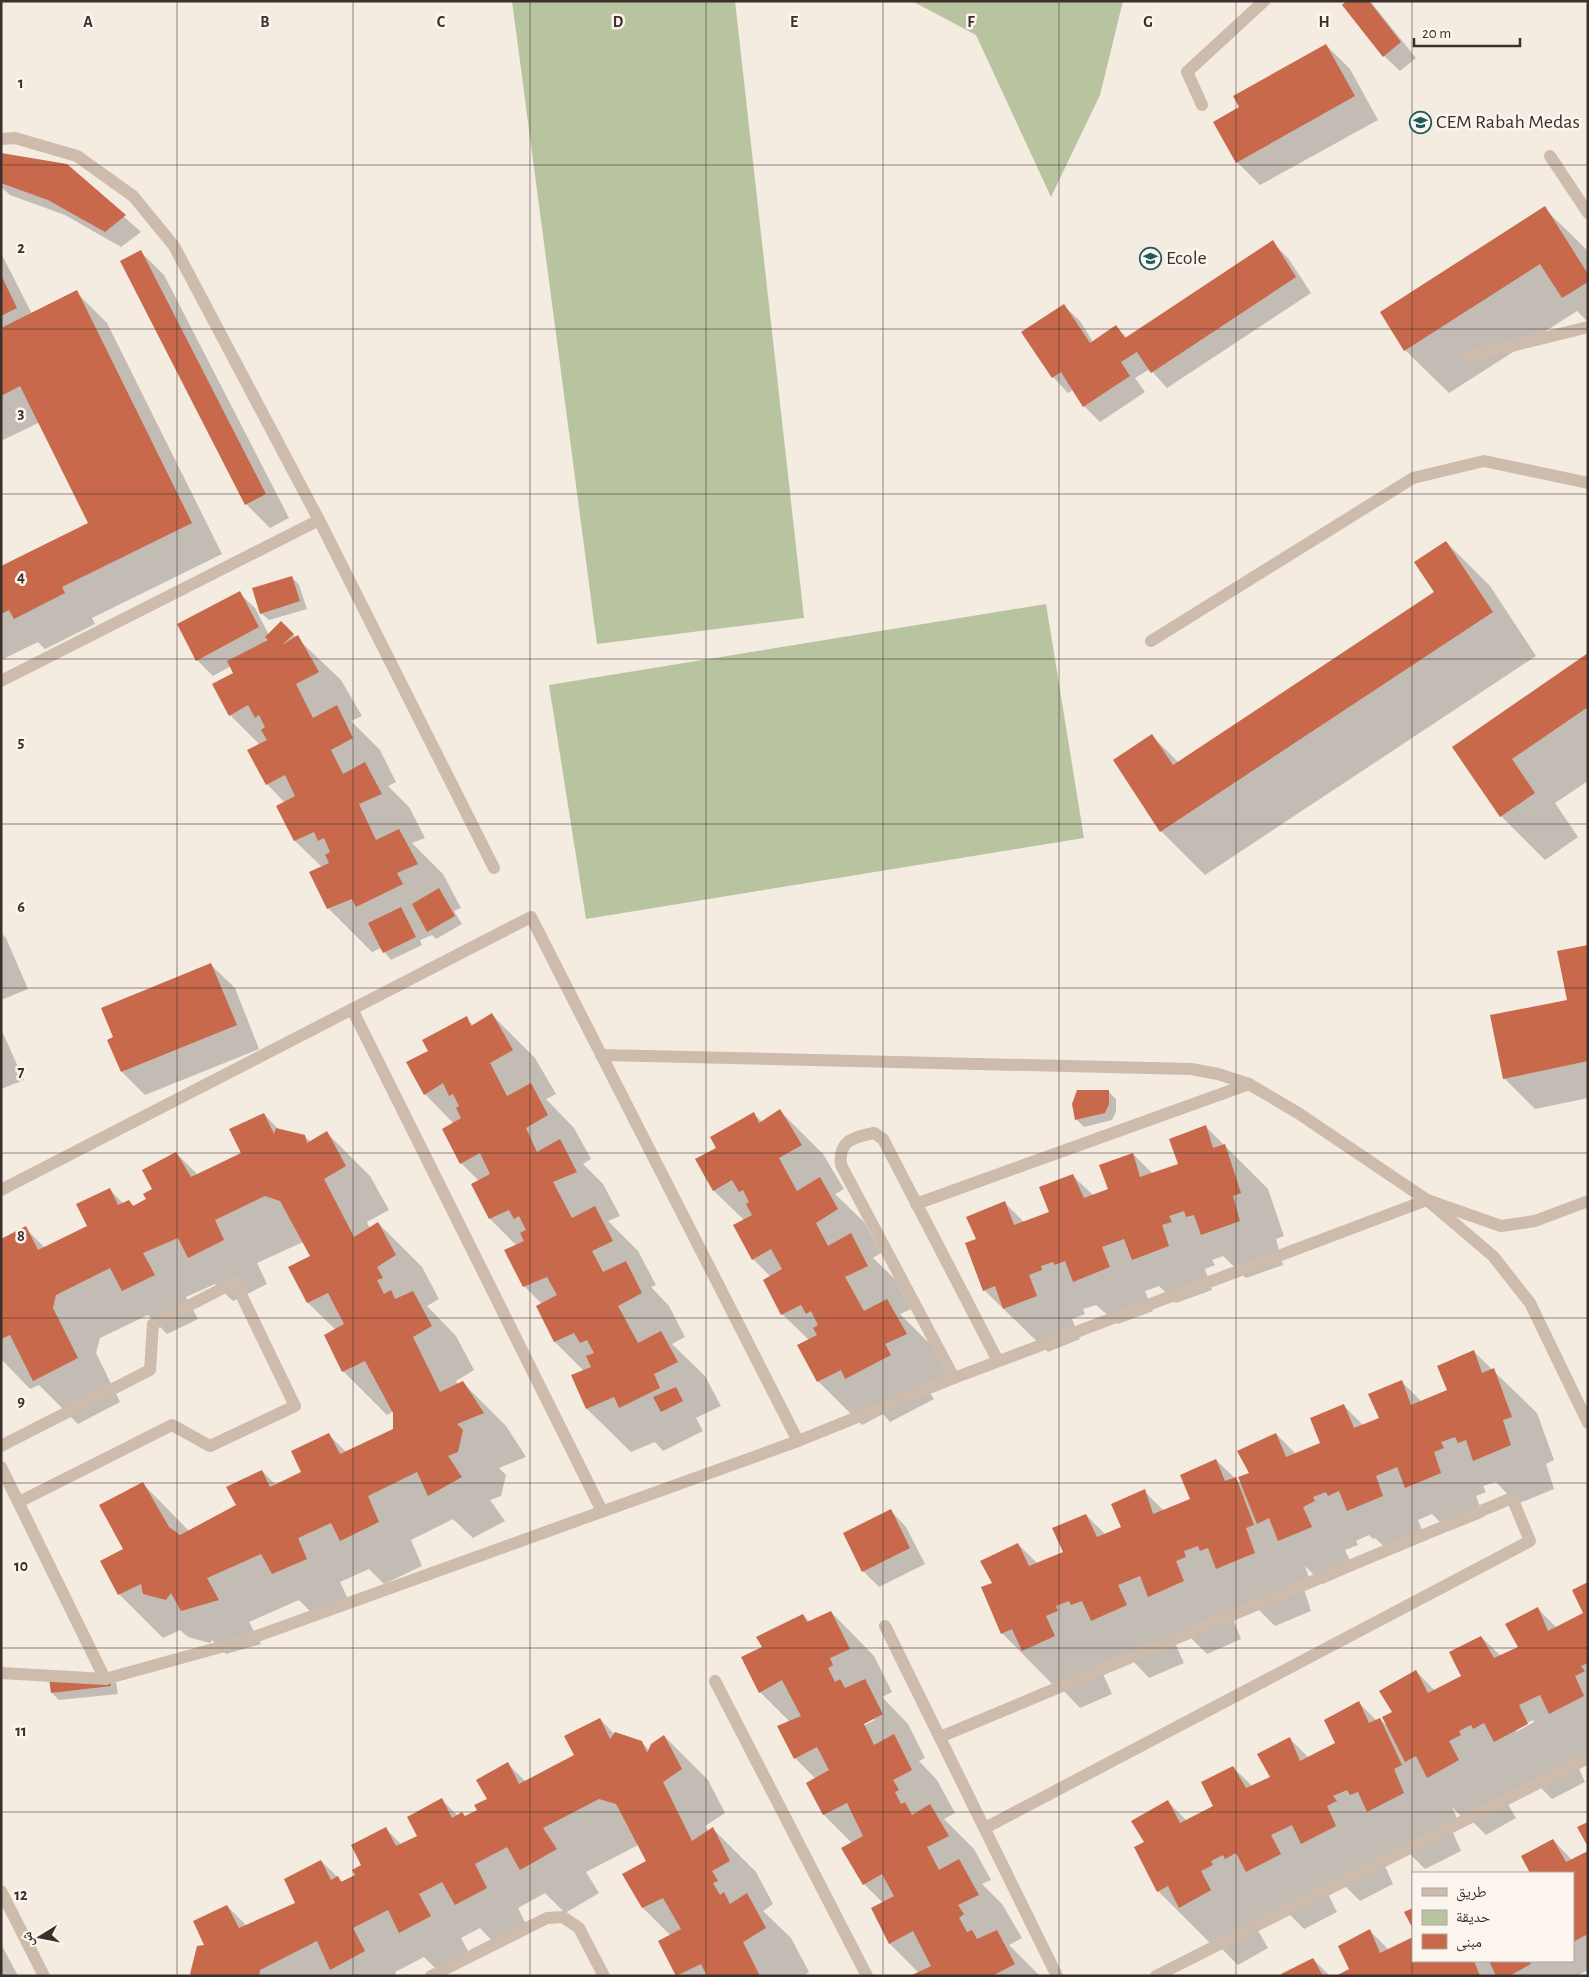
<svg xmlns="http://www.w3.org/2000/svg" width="1589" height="1977" viewBox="0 0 1589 1977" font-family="'Alegreya Sans','Noto Naskh Arabic',sans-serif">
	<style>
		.green { fill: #b8c4a0 }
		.shadow { fill: #0003; fill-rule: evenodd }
		.building { fill: #c8694b }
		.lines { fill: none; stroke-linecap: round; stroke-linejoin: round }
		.service { stroke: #cdbbac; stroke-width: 12 }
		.minor { stroke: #cdbbac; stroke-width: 12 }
		.grid { fill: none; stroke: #3b302b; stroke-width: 1; stroke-opacity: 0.55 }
		.labels { text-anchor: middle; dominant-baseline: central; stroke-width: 5; stroke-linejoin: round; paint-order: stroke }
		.poi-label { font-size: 20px; fill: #3b302b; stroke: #fbf5ee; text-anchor: start }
		.grid-label { font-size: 16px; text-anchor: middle; font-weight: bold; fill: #3b302b; stroke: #fbf5ee; stroke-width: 5; stroke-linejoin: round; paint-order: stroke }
	</style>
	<rect width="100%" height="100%" fill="#f4ebe1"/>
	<!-- green -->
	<g class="green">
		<path d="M512,1h223l69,617 -207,26z"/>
		<path d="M912,1h211l-23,94 -49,102 -75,-162z"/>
		<path d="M1046,604l38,234 -498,81 -37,-234z"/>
	</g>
	<!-- shadow -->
	<g class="shadow">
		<path d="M1348,1h22l46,57 -16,13 -16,-15z"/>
		<path d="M1326,45l24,24 28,51 -118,65 -23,-23 4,-55z"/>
		<path d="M1,154l65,11 75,67 -20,15 -56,-32 -55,-20 -9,-8z"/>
		<path d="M1544,208l44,43v71l-11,-11 -128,82 -44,-43z"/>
		<path d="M1272,242l16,16 23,35 -144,95 -17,-19 -15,9 10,14 -45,30 -16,-16 -11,-16 -5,3 -15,-16 11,-71 16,15 13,21 23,-16 11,12z"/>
		<path d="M140,251l24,24 125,243 -19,10 -23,-23 -126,-244z"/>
		<path d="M1,253l31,61 44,-22 31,31 115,231 -130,64 3,6 -50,25 -7,-7 -37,18v-93l89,-44 -50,-101 -39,19z"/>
		<path d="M1446,542l44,44 46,70 -331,219 -44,-44 -46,-71 37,-24 27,27 257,-171z"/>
		<path d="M292,577l7,8 8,24 -38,11 -8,-7z"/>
		<path d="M239,593l16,15 14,27 12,-12 60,57 21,36 -11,5 29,29 16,32 -8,4 21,21 16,31 -13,5 31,31 18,34 -7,3 8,13 -26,15 -4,-4 -12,5 2,5 -31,15 -10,-12 -9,4 -44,-44 -6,-41 -27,-26 -17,-35 7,-3 -18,-19 -7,-39 -30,-30 5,-42 -4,-7 -18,10 -16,-16z"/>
		<path d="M1588,655v126l-33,22 23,34 -33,23 -44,-44 -47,-68z"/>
		<path d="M1,933l5,5 22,51 -27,11z"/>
		<path d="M1588,946v152l-53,11 -31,-31 64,-77z"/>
		<path d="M211,965l24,23 24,61 -114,46 -23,-23z"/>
		<path d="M492,1015l43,43 21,36 -10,5 28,29 17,31 -8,5 20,20 17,32 -12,5 30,30 18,34 -5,2 18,19 16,31 -13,7 33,32 16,30 -25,12 7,13 -40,20 -8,-9 -24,10 -44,-43 -15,-33 12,-5 -29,-29 -17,-36 4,-2 -18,-18 -8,-41 -26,-26 -11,-38 -18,-18 -7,-39 -29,-30 5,-43 36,-33 8,8z"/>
		<path d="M1,1029l23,51 -23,9z"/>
		<path d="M1108,1091l8,8v13l-4,8 -28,7 -7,-7 -4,-16z"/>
		<path d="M779,1110l44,44 21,35 -9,5 29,28 17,31 -8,5 21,20 17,31 -11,5 30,30 19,34 -22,10 7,11 -44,23 -7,-8 -21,11 -44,-44 -9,-41 -27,-26 -11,-37 -18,-18 -9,-39 -30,-29 -18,-31 22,-11 36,-35 8,8z"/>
		<path d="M264,1114l16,17 24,5 7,6 16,-9 43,43 19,34 -22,12 3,7 8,-6 44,44 17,32 -12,7 29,30 18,34 -18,11 2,3 4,-2 44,44 20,31 -27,11 7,7 -5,21 -11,4 15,21 -32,17 -20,-19 -42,21 11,26 -38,18 -15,-15 -29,13 10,21 -34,14 -17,-17 -50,22 12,22 -35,10 -14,-14 -2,3 -22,-6 -8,-7 -17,8 -44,-44 6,-44 18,-66 46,47 48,-25 25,-35 14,14 27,-13 26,-37 18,18 47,-23v-19l-7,4 -44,-44 -7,-41 -28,-27 -18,-35 21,-11 -8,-15 -46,21 10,21 -34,17 -18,-17 -29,13 12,22 -31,15 -19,-19 -48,23 -4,15 24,49 -42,22 -39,-39 -9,4 -29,-30v-89l24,-42 20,20 44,-22 21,-36 14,14 4,-3 6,5 14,-6 28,-47 22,22 44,-22z"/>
		<path d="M1206,1127l62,62 16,47 -8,3 7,26 -37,13 -23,-22 -11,4 3,5 -10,4 7,21 -36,13 -17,-17 -14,5 8,20 -35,13 -22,-19 -13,4 2,5 -13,5 8,20 -32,13 -64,-62 -6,-50 26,-38 21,21 26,-10 22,-37 21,20 16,-6 23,-36 20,20 26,-9z"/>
		<path d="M1474,1352l63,61 17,47 -8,4 8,25 -37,15 -21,-22 -13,4 3,6 -10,4 8,21 -35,14 -17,-17 -14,6 8,20 -34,14 -17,-16 -2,1 -4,-4 -13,6 2,4 -13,5 9,20 -31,14 -18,-18 6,17 -8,3 8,25 -36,15 -22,-22 -20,15 8,20 -34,15 -17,-17 -15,6 9,20 -35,15 -16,-17 -30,13 9,20 -32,14 -18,-19 -3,2 -57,-58 -8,-50 24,-39 20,20 27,-11 21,-38 20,20 17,-7 21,-37 20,20 28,-12 24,-39 27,26 33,-52 20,20 26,-10 21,-39 20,20 17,-6 22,-37 20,20 27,-11z"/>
		<path d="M891,1511l15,16 19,37 -46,23 -16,-16z"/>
		<path d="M1588,1583v174l-12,5 9,20 -33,17 -16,-16 -31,16 11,19 -30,17 -18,-18 -4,2 -12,-12 7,16 -9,3 11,25 -36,18 -21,-21 -20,16 9,20 -33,17 -16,-16 -17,7 10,20 -33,17 -16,-16 -31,16 11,19 -30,17 -18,-18 -4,2 -58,-58 -12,-48 21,-42 20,20 28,-14 18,-40 20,20 18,-9 19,-39 19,19 28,-14 22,-41 18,18 3,-2 9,9 5,-15 22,-42 19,20 28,-14 18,-40 20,19 18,-9 19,-38 19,19 28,-14zM1533,1720l1,2 -18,10v-3z"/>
		<path d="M831,1612l43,44 18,36 -10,5 26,27 17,34 -6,3 18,19 18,33 -11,6 30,30 17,31 -9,4 20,20 20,34 -13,7 31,31h-127l6,-3 -29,-29 -17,-35 10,-6 -19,-19 -12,-41 -28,-28 -8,-36 -21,-21 -5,-36 -30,-30 4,-44 39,-33 7,7zM873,1718l2,2 -16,8 -1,-3z"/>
		<path d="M116,1682l2,12 -59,6 -7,-7z"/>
		<path d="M600,1719l15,16 26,7 8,8 15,-14 44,44 17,33 -20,13 3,6 5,-3 43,43 17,32 -10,7 28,27 18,34 -6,4h-126l-18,-34 12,-6 -28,-28 -19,-34 23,-12 -9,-17 -52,27 13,21 -34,20 -20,-20 -27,15 12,24 -31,16 -19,-20 -19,10 12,22 -30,16 -19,-19 -29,15 2,4h-203l-3,-3 36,-67 20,20 49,-22 25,-43 22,21 14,-6 29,-47 16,16 17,-8 23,-37 16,16 7,1 13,-7 10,-11 20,-35 18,18 49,-26z"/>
		<path d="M1553,1840l19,20 16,-8v121l-2,-2 -9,5h-238l12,-6 19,-39 19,19 24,11h160v-88h-42l-8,-17z"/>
		<path d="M1,1944l17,32h-17z"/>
		<path d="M1313,1959l17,17h-47z"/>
	</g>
	<!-- building -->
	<g class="building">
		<path d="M1346,1h23l32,41 -18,15 -41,-52z"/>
		<path d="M1326,44l29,52 -119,67 -23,-41 26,-15 -6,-11z"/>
		<path d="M1,153l66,11 59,51 -21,17 -57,-32 -47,-17z"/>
		<path d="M1545,206l43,68v8l-26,16 -22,-34 -136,87 -24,-39z"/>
		<path d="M1273,240l23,37 -145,96 -14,-21 -16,10 9,14 -47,31 -22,-35 -9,6 -31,-46 43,-28 26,39 26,-18 9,13z"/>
		<path d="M141,250l125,244 -21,11 -125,-244z"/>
		<path d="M1,275l16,33 -16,8z"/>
		<path d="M77,290l115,233 -130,64 3,6 -51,26 -5,-9 -8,4v-48l87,-43 -68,-137 -19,10v-68z"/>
		<path d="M1446,541l47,71 -333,220 -47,-72 39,-26 21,31 261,-173 -20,-30z"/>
		<path d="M292,576l8,25 -40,13 -8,-26z"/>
		<path d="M240,591l19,36 -63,34 -19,-37z"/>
		<path d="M281,621l13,13 -12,11 16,-10 21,37 -23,12 17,34 24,-13 16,33 -22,12 12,24 22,-12 17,32 -23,10 17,36 23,-11 19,35 -21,9 6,11 -47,23 -4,-8 -25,10 -18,-37 20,-9 -4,-8 5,-3 -6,-14 -6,3 -4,-9 -20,9 -18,-35 19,-10 -10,-21 -19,10 -19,-35 20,-10 -6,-10 4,-3 -6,-12 -4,3 -7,-13 -19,11 -17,-32 21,-11 -6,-12 41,-21 -3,-3z"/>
		<path d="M1588,653v54l-76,52 23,34 -35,24 -48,-70z"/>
		<path d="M439,888l16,28 -28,16 -15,-28z"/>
		<path d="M401,907l15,30 -33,16 -15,-30z"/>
		<path d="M1588,945v116l-85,18 -13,-64 77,-15 -10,-49z"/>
		<path d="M211,963l26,62 -116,47 -14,-32 6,-3 -12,-29z"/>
		<path d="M492,1013l21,37 -23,13 17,33 24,-13 17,32 -22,13 11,24 23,-13 17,33 -24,10 19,36 23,-12 18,35 -21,10 11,21 23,-11 16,32 -24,13 20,37 23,-12 17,31 -24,12 6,14 -41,20 -5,-11 -28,12 -15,-34 20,-8 -5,-11 8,-3 -7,-13 -7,3 -6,-10 -20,9 -18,-36 21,-11 -10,-18 -24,10 -19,-37 20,-9 -4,-8 6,-3 -7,-14 -5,3 -5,-9 -20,9 -18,-35 19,-10 -10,-21 -20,11 -18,-35 19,-11 -5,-10 3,-2 -6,-12 -4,2 -6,-13 -19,12 -18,-33 22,-11 -6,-11 45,-24 4,10z"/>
		<path d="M1077,1090h32v14l-4,9 -30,7 -3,-16z"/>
		<path d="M780,1109l22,36 -23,13 18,33 23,-14 18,32 -22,14 12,23 23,-13 17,33 -23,11 19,34 23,-12 20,35 -22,10 6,11 -46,24 -4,-9 -24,12 -20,-37 20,-10 -4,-7 5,-3 -7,-14 -5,3 -5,-9 -20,10 -18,-35 19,-11 -11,-20 -19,11 -19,-35 19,-10 -6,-11 3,-2 -6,-12 -4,2 -7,-12 -19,11 -18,-32 21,-11 -6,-11 44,-25 5,11z"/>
		<path d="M264,1113l10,21 2,-6 29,7 2,8 20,-12 19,35 -22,13 30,58 24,-15 18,33 -19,12 6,11 -6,2 7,14 7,-4 4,9 18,-8 19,35 -19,11 27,55 23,-11 21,32 -27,11 6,6 -5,22 -10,4 14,21 -34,19 -11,-24 -49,24 11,26 -39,19 -9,-18 -33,15 9,21 -35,15 -11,-20 -54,24 12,22 -38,11 -10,-18 -5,7 -23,-6 -2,-10 -23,11 -18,-34 23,-12 -24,-44 44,-23 26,45 11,8 56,-30 -10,-18 36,-17 8,17 31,-15 -10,-21 38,-18 11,21 53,-25v-16l-28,-52 -23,11 -18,-37 20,-11 -16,-31 -21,10 -19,-36 22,-11 -30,-55 -15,-5 -50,24 9,20 -36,18 -10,-20 -35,15 12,22 -33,16 -12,-23 -54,27 -3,13 25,50 -45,23 -23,-46 -9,4v-100l25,-13 12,24 49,-24 -11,-22 34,-16 8,17 11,-5 4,6 13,-7 -3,-5 9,-5 -10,-19 34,-18 15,25 50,-24 -12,-24z"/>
		<path d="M1206,1125l7,23 12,-4 16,49 -8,3 7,25 -39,14 -7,-20 -8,2 -2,-6 -15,5 3,6 -10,3 7,21 -37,14 -8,-21 -22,8 8,20 -37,15 -8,-21 -10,4 -2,-3 -12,4 1,4 -13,5 8,21 -34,13 -8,-23 -12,5 -18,-48 11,-4 -10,-22 39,-16 9,24 35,-13 -10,-25 34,-13 11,24 24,-9 -9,-24 34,-12 7,24 38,-13 -9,-25z"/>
		<path d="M1474,1350l8,23 12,-5 18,49 -9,3 8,25 -38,16 -7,-21 -8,3 -3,-6 -14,5 3,6 -10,4 7,21 -36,15 -8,-21 -21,9 7,20 -36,15 -8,-20 -11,5 -2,-4 -13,5 2,4 -12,6 9,20 -34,14 -9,-23 -12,6 -19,-47 11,-4 -12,-22 39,-18 10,24 34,-14 -10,-25 34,-14 10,24 25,-10 -11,-24 34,-14 9,25 36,-15 -10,-24z"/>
		<path d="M676,1387l7,14 -22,11 -8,-15z"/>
		<path d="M1216,1459l9,22 11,-4 18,48 -8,3 9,25 -39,16 -8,-21 -8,3 -2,-5 -14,5 2,6 -10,4 8,20 -36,16 -8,-21 -22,9 9,20 -36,16 -9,-20 -11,4 -2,-4 -13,5 2,5 -12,5 9,20 -33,15 -10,-22 -11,5 -20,-47 11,-4 -12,-22 38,-18 11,23 34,-14 -11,-24 34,-14 11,23 24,-10 -10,-23 34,-15 8,25 37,-15 -10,-24z"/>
		<path d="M891,1509l19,39 -48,24 -19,-39z"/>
		<path d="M1588,1582v81l-7,3 4,5 -10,5 9,20 -35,18 -9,-19 -21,10 9,19 -34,18 -10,-19 -11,6 -2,-4 -12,6 2,4 -12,6 10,19 -32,18 -11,-22 -11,6 -23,-45 10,-5 -13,-21 37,-21 12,23 33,-17 -12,-24 32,-16 13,22 24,-11 -13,-23 33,-17 10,24 35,-18 -11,-23z"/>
		<path d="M831,1611l19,38 -20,9 3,7 -5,3 7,14 5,-3 5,9 20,-9 18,35 -19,10 10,21 20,-11 18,36 -19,10 6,10 -4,2 6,12 4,-2 7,13 18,-11 19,32 -22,11 12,23 20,-11 20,36 -21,10 6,9 -5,4 8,14 5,-2 5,9 20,-9 18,34 -23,12h-82l21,-10 -18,-35 -24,13 -18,-36 23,-12 -12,-22 -19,11 -22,-37 22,-12 -16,-33 -24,12 -17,-32 23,-13 -12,-23 -23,12 -17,-33 24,-10 -19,-36 -23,13 -18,-36 21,-10 -6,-10 47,-23 4,8z"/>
		<path d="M109,1673l2,13 -60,7 -2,-14z"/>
		<path d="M1359,1701l10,22 11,-5 22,47 -8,4 10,24 -37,19 -9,-20 -8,3 -3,-5 -14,6 4,5 -10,5 9,20 -35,18 -9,-19 -21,10 10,19 -35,18 -10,-19 -11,6 -2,-4 -12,6 2,4 -12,6 10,19 -32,18 -11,-22 -11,6 -23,-45 10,-5 -13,-21 37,-21 12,23 33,-17 -12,-24 32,-16 13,22 24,-11 -13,-23 33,-17 10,24 35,-18 -11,-23z"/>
		<path d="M600,1718l10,21 5,-7 27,9 5,12 4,-9 13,-9 18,34 -19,13 29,59 21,-14 17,34 -18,10 6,10 -5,2 7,12 4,-3 6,12 17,-11 19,35 -23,14 17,34h-53l-6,-12 -25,12 -18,-35 23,-12 -18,-31 -21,10 -20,-34 24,-13 -30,-57 -17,-5 -56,29 14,21 -37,21 -13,-23 -32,17 12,24 -32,17 -13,-23 -23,12 12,22 -32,17 -11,-23 -35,18 12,23 -35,19 -13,-29 -57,29 -1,6h-64l-5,-2 7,-28 7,-1 -11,-24 34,-16 12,23 56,-25 -11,-24 37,-19 10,20 7,-4 3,6 14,-7 -3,-5 9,-5 -10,-20 35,-18 10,19 21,-10 -10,-19 35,-19 10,20 10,-6 3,4 12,-6 -3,-5 13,-6 -11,-19 32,-18 11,22 55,-29 -10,-19z"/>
		<path d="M1588,1822v25l-11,-20z"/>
		<path d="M1553,1839l13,23 22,-11v83l-15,8v-69h-43l-9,-17z"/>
		<path d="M1413,1908v21l-9,-17z"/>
		<path d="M1370,1929l10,24 33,-16v24h61l6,15h-144l13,-7 -11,-23z"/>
		<path d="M1313,1958l10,18h-41l-1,-2z"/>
		<path d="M1489,1961h40l2,3 -22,12h-13z"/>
	</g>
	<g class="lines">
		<!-- service -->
		<g class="service">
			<path d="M1550,156l38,57"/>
			<path d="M319,520l175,348"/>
			<path d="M352,1009l250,502"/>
			<path d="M916,1204l333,-120"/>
			<path d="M954,1378l-113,-213c-3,-24 12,-28 33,-32l9,6 115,222"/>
			<path d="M1,1446l149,-76 3,-46 82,-42 60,124 -85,40 -38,-21 -153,77"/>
			<path d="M715,1681l152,295"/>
			<path d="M940,1737l572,-239 18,43 -545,287"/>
			<path d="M431,1976l116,-58 16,-1 16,11 25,48"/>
		</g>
		<!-- minor -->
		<g class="minor">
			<path d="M1202,105l-15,-33 77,-71"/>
			<path d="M1,139l14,-1 62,18 56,40 41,50 145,274 -318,161"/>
			<path d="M1467,357l121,-30"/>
			<path d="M1151,641l262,-163 71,-17 104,22"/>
			<path d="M601,1055l590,14 27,5 31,10 49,29 129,87 66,56 37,47 58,120"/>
			<path d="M1,1190l530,-273 267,524"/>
			<path d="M1,1467l104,212"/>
			<path d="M885,1626l172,350"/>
			<path d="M1,1673l104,6 141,-39 552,-199 156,-63 473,-178 74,26 34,-5 53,-20"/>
			<path d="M1,1891l43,85"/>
			<path d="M1156,1976l432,-218"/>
		</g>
	</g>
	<!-- grid -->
	<path class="grid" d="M177,1v1975M353,1v1975M530,1v1975M706,1v1975M883,1v1975M1059,1v1975M1236,1v1975M1412,1v1975M1,165h1587M1,329h1587M1,494h1587M1,659h1587M1,824h1587M1,988h1587M1,1153h1587M1,1318h1587M1,1483h1587M1,1648h1587M1,1812h1587"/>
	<!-- icons -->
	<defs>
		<symbol id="school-ring" viewBox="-11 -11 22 22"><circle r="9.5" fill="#fbf5ee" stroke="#1f5a5e" stroke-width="1.5"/><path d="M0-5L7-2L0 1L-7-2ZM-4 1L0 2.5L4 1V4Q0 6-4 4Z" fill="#1f5a5e"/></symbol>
	</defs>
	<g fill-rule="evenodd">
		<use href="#school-ring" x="1408" y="110" width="25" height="25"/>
		<use href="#school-ring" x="1138" y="246" width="25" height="25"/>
	</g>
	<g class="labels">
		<!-- poi labels -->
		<g class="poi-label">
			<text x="1436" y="122">CEM Rabah Medas</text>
			<text x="1166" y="258">Ecole</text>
		</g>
	</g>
	<g class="grid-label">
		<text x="88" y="27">A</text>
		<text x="265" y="27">B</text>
		<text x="441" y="27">C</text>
		<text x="618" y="27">D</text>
		<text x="794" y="27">E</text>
		<text x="971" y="27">F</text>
		<text x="1148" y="27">G</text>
		<text x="1324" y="27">H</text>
		<text x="21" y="88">1</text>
		<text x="21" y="253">2</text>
		<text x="21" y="418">3</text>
		<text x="21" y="582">4</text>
		<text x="21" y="747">5</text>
		<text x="21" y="912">6</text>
		<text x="21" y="1077">7</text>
		<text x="21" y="1241">8</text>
		<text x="21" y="1406">9</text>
		<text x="21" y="1571">10</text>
		<text x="21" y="1736">11</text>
		<text x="21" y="1900">12</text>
	</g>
	<!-- border -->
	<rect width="1589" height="1977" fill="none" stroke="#3b302b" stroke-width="5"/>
	<!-- legend -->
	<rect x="1412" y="1872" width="162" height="90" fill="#fbf5ee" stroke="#aea6a0"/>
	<rect x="1422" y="1888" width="25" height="8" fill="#cdbbac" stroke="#aea6a0"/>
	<text x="1456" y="1897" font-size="15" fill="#3b302b">طريق</text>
	<rect x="1422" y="1910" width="25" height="15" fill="#b8c4a0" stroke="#aea6a0"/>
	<text x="1456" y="1922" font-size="15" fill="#3b302b">حديقة</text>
	<rect x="1422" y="1934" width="25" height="15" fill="#c8694b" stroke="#aea6a0"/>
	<text x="1456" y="1947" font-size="15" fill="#3b302b">مبنى</text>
	<!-- north arrow -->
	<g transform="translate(40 1937) rotate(260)" stroke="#fbf5ee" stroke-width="4" paint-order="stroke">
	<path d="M0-4L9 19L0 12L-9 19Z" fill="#3b302b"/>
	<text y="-8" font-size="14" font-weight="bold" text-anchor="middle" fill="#3b302b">ش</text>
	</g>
	<!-- scale -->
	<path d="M1414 38v8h106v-8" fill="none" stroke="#3b302b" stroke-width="2.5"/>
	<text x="1422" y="38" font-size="15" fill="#3b302b" stroke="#fbf5ee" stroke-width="4" paint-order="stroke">20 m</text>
</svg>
